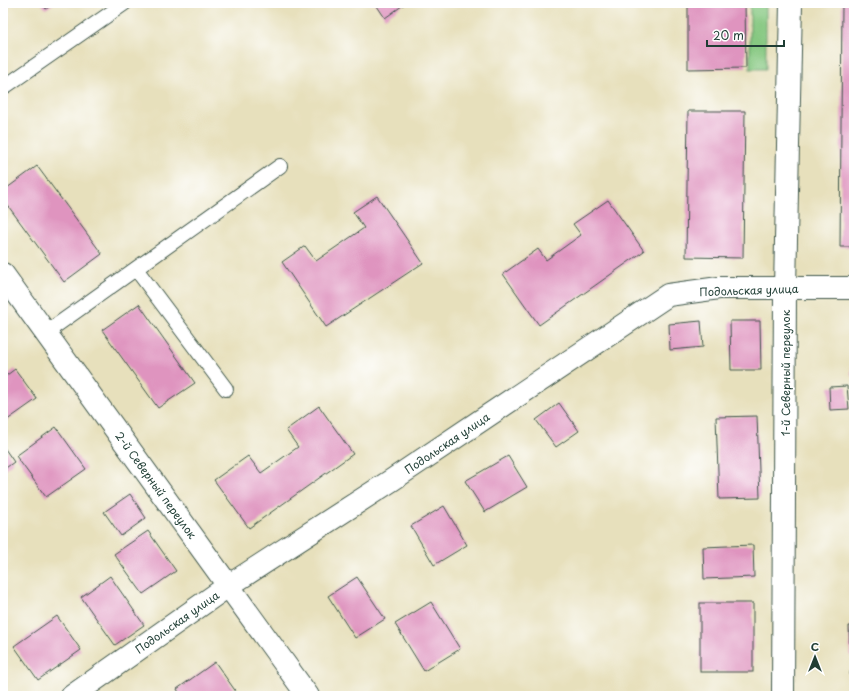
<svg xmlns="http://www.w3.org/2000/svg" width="857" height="699" viewBox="0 0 857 699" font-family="'Playpen Sans',sans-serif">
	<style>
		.green { fill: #86c881; stroke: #52825a }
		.building { fill: #df94bf }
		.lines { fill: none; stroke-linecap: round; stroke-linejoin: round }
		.lane-casing { stroke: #3d5548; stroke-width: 16 }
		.street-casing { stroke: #3d5548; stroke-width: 24 }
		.lane { stroke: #fff; stroke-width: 14 }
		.street { stroke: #fff; stroke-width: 22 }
		.labels { text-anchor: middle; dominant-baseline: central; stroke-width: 3.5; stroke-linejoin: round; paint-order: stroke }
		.street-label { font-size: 11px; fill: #1f3d34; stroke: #fff }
	</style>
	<rect width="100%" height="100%" fill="#fff"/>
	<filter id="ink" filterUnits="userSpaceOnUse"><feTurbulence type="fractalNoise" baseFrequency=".025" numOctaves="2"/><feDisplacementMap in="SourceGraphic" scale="8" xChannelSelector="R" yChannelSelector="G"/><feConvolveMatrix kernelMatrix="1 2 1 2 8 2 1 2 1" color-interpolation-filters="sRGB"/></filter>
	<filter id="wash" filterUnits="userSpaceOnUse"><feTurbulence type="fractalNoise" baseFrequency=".012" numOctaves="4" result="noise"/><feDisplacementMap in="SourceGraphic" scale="16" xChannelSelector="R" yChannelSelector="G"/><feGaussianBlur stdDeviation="0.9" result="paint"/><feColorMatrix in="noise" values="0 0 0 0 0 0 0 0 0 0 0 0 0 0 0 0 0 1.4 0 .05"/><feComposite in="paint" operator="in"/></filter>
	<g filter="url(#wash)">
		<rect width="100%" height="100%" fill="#e7e0bc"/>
		<!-- green -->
		<rect class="green" x="750" y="3" width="16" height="66"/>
		<g id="blocks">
			<!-- building -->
			<g class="building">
				<path d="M41,3h13l-8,6z"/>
				<path d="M375,3h31l-21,15z"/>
				<path d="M688,3h57l1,65 -58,1z"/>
				<path d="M842,3h12v244h-14z"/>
				<path d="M688,111h57l-2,147 -57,-1z"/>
				<path d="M37,166l65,88 -38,28 -61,-83v-8z"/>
				<path d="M377,196l46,67 -97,64 -44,-65 23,-16 11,15 48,-33 -11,-16z"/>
				<path d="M608,200l36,51 -105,74 -36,-51 35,-25 8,11 35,-25 -8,-11z"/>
				<path d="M139,304l56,79 -37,25 -56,-78z"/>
				<path d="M852,319h2v57h-3z"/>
				<path d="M701,321l2,26 -33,3 -1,-26z"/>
				<path d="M730,321h30l1,49h-30z"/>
				<path d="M15,369l22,30 -34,24v-45z"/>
				<path d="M847,386l2,23 -19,1 -1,-23z"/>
				<path d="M559,403l20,28 -23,16 -20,-27z"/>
				<path d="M319,406l34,48 -104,74 -35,-48 34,-24 13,17 37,-26 -12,-17z"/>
				<path d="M757,416l3,82 -41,1 -3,-82z"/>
				<path d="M56,427l30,42 -40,28 -30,-41z"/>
				<path d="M3,446l11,16 -11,8z"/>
				<path d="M508,456l19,31 -42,25 -20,-31z"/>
				<path d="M130,494l16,24 -25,18 -17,-24z"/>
				<path d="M444,506l23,39 -33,20 -23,-39z"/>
				<path d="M148,531l28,40 -33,23 -29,-40z"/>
				<path d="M753,545l1,32 -50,2 -1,-32z"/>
				<path d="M110,576l34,49 -29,20 -34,-48z"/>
				<path d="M357,577l28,42 -30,19 -27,-42z"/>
				<path d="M431,602l29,47 -36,22 -29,-47z"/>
				<rect x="700" y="603" width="53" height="69"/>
				<path d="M57,616l24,34 -43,30 -24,-34z"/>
				<path d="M849,626h5v30h-4z"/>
				<path d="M215,662l24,34h-58l-4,-7z"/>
				<rect x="850" y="672" width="4" height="24"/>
			</g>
		</g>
	</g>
	<g filter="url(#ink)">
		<use href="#blocks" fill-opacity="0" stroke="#3d5548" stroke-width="1"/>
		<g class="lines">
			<defs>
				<g id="lane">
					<path d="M3,88l122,-85"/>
					<path d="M136,269l90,120"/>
					<path d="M47,332l233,-166"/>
				</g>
				<g id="street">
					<path d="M3,274l305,422"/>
					<path d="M72,696l156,-110 164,-106 276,-185 51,-7h135"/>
					<path d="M783,696l2,-408 6,-285"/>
				</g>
			</defs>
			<!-- lane casing -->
			<use href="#lane" class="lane-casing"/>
			<!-- street casing -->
			<use href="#street" class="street-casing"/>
			<!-- lane -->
			<use href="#lane" class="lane"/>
			<!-- street -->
			<use href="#street" class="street"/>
		</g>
	</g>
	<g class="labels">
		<!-- street labels -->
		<g class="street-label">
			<text transform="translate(749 290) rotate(-2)">Подольская улица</text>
			<text transform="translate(785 373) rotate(-90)">1-й Северный переулок</text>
			<text transform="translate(447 443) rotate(-34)">Подольская улица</text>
			<text transform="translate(156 485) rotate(54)">2-й Северный переулок</text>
			<text transform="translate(177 622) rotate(-35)">Подольская улица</text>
		</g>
	</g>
	<!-- margin -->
	<rect width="857" height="699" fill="none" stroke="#fff" stroke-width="16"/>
	<!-- north arrow -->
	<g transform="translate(815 657)" stroke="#ffffff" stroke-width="3" paint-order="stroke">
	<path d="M0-3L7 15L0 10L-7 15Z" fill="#1f3d34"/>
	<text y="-6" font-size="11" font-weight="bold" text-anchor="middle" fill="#1f3d34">С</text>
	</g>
	<!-- scale -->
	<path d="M707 40v6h77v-6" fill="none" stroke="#1f3d34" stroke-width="2"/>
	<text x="713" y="40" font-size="12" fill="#1f3d34" stroke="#ffffff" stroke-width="3" paint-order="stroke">20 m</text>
</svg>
